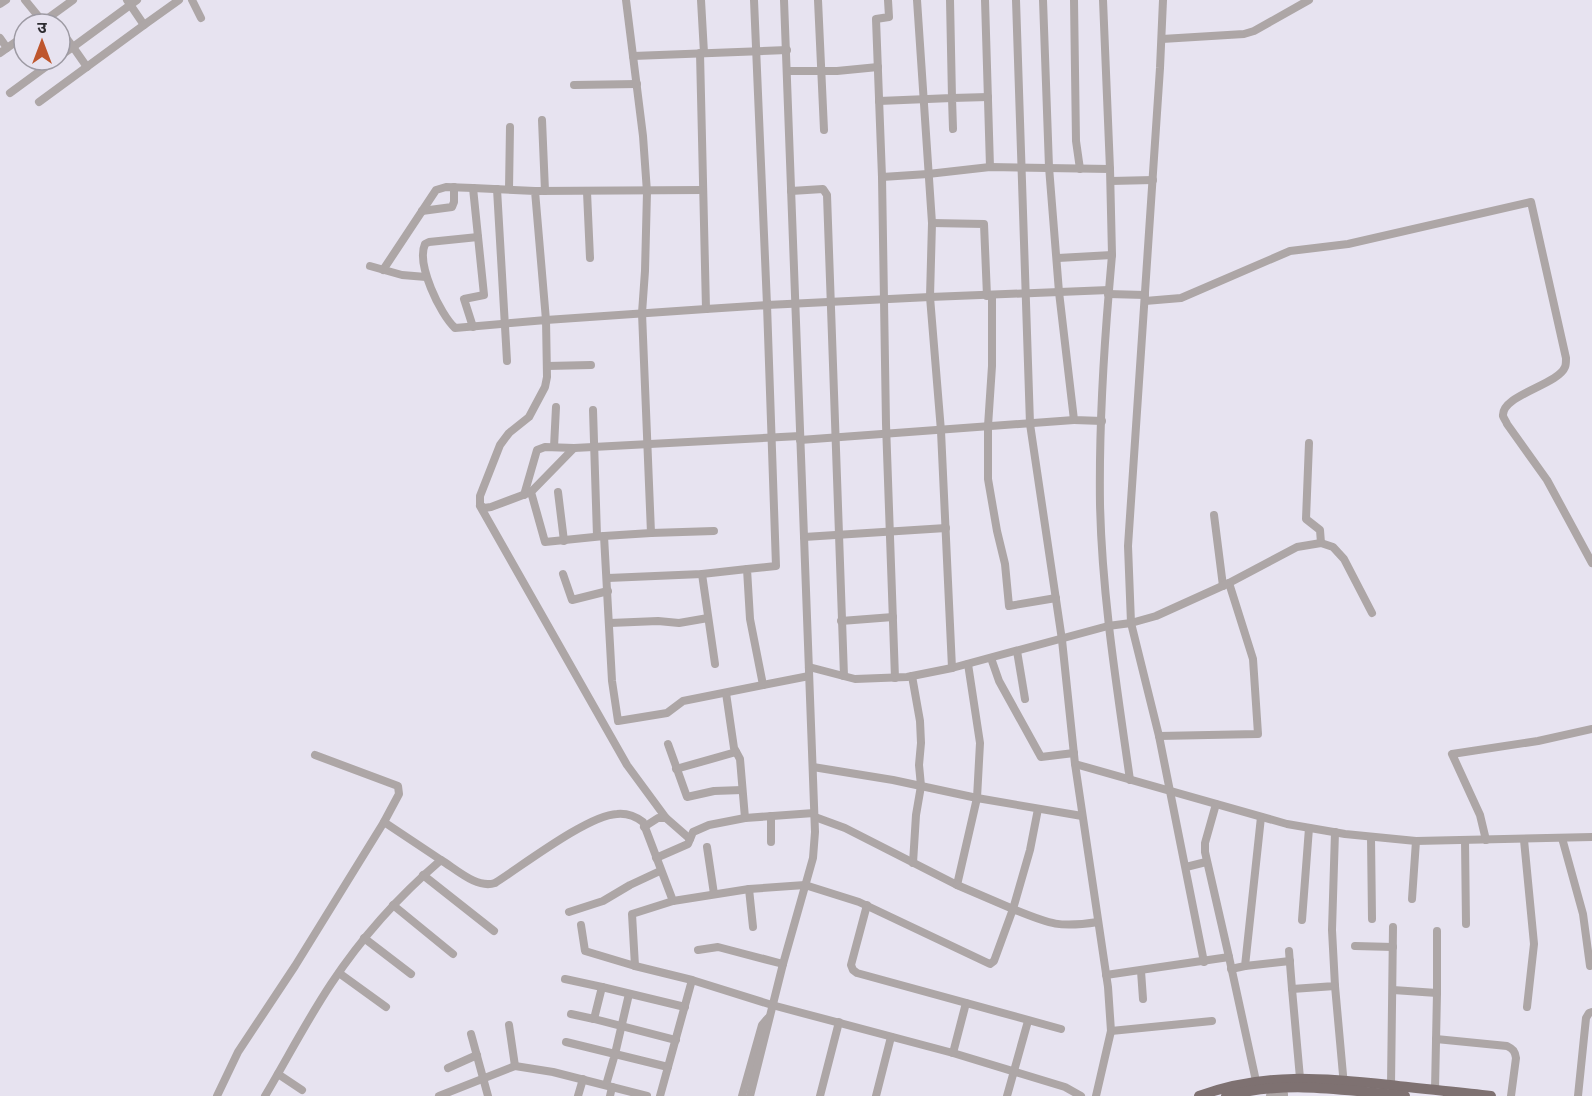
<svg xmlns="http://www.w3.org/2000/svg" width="1592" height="1096" viewBox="0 0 1592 1096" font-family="'Public Sans','Noto Sans Devanagari',sans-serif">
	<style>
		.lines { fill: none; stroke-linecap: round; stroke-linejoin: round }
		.minor { stroke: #ada6a6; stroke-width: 8 }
		.major { stroke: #7e7171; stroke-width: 10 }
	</style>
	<rect width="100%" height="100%" fill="#e7e3f0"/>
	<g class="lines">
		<!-- minor -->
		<g class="minor">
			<path d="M25,0l18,22"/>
			<path d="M127,0l17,25 35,-25"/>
			<path d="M192,0l9,18"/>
			<path d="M701,0l3,53"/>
			<path d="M754,0l13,305 163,-8 179,-7c-6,71 -10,143 -9,214 2,92 17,184 30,276"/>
			<path d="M818,0l6,130"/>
			<path d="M888,0l1,17 -13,2 6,158 4,247 9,254"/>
			<path d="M917,0l15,223 -2,74 11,134 11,237"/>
			<path d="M985,0l5,167"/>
			<path d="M1016,0l14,424 32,216 13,124 212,60 58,10 71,7 176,-4"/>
			<path d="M1043,0l6,167 10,125 15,128 28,1"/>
			<path d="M1074,0l2,141 4,28"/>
			<path d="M1103,0l7,169"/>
			<path d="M0,4l6,-4"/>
			<path d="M40,24l33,-24"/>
			<path d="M60,30l13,17 64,-47"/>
			<path d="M0,38l7,10 -7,5"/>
			<path d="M1162,39l82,-5 10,-3 55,-31"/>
			<path d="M7,48l17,-12"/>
			<path d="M700,53l6,256 61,-4 9,261 -29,3 3,50 13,66 46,-9"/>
			<path d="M60,56l13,-9 14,20"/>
			<path d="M633,56l154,-6"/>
			<path d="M788,71h49l41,-4"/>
			<path d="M574,85l63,-1"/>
			<path d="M10,93l45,-33"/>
			<path d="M879,101l73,-3 -2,-98"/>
			<path d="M39,102l105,-77"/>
			<path d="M542,120l3,71"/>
			<path d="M953,129l-1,-31 36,-1"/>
			<path d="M882,177l46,-3 62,-7 120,2 2,86 -3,35"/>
			<path d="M1111,181l42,-1"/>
			<path d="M497,189l10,172"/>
			<path d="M509,189l1,-62"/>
			<path d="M535,191l168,-1"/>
			<path d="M791,191l32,-2 4,6 17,481"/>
			<path d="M587,192l3,66"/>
			<path d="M422,211l30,-4 2,-5v-15"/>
			<path d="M932,223l52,1 3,72"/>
			<path d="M478,237l-49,5 -4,2c-9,20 15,70 30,84l91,-8 1,57 -2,10 -16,30 -20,16 -9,12 -20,51v9l4,3 7,-1 40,-15"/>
			<path d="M1058,258l54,-3"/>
			<path d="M370,266l32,9 24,2"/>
			<path d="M383,270l53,-80 10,-3 27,1"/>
			<path d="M1108,294l37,1"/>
			<path d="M992,295v71l-4,60v53l9,52 8,33 4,42 47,-8"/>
			<path d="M1145,301l36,-3 109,-47 58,-7 183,-42 35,156c0,2 0,7 -1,9 -7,18 -64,28 -62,49 1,3 3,5 4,8l40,56 45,83"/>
			<path d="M473,327l-9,-28 20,-4 -11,-107 62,3 11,129 160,-11"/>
			<path d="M547,366l44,-1"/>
			<path d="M593,410l4,126"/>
			<path d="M800,440l274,-20"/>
			<path d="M1309,443l-3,76 14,11 1,13"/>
			<path d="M554,447l2,-40"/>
			<path d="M558,492l6,49"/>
			<path d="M524,495l13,-45 8,-3 29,1"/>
			<path d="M480,506l147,259 39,53"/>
			<path d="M1214,515l9,71"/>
			<path d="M651,533l63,-2"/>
			<path d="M604,536l47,-3 -9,-220 3,-42 2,-79 -4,-56 -17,-136"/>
			<path d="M804,537l142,-9"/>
			<path d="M563,574l9,26 36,-9"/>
			<path d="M702,574l13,90"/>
			<path d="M608,578l94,-4 45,-5"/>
			<path d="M841,621l52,-4"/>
			<path d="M610,623l48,-2 21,2 29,-5"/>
			<path d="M1017,651l8,48"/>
			<path d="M991,658l8,23 42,76 33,-4"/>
			<path d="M809,667l46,12 52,-2 45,-9 156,-42 23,-3 -3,-77 32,-478 3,-68"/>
			<path d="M912,676l8,45 1,22 -2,22 2,21 -5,29 -3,48"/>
			<path d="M763,685l-80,16 -16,12 -49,8 -6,-40 -8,-145 -59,6 -14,-50 43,-44 226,-12"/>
			<path d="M726,693l8,55 6,11 5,59 69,-5"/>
			<path d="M1159,736l99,-2 -5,-75 -24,-76"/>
			<path d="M668,744l19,53 27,-6 28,-1"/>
			<path d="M315,755l83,31 1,8 -15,28"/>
			<path d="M1075,764l33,223 3,44 -15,65"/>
			<path d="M813,767l80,13 84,18 3,-55 -12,-79"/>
			<path d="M676,769l60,-17"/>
			<path d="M771,816v26"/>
			<path d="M815,817l30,11 112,57 20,-87 105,18"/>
			<path d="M644,827l14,-9h8l24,21"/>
			<path d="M1371,837l1,82"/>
			<path d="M1562,838l21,76 7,52"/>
			<path d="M1465,840l1,84"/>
			<path d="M1486,840l-6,-25 -28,-61 86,-13 54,-12"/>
			<path d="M1524,840l10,104 -7,63"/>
			<path d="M707,847l7,47"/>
			<path d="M656,858l32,-14 5,-12 16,-7 36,-7"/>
			<path d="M1186,867l20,-5"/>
			<path d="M423,875l71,56"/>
			<path d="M957,885l56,24 17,-59 8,-41"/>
			<path d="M749,889l4,38"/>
			<path d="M1412,899l4,-58"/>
			<path d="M393,905l60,49"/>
			<path d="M867,905l-16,60 2,5 4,3 204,56"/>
			<path d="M569,912l34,-11 27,-16 30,-14"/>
			<path d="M1302,920l7,-92"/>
			<path d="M581,925l4,26 50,15 -3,-52 41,-13"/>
			<path d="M364,938l47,36"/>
			<path d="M1355,946l38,1"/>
			<path d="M698,950l20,-3 65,17"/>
			<path d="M1289,951l3,38 43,-3 -3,-56 3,-98"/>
			<path d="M1229,957l27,124"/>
			<path d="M1204,962l-45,-226 -28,-113 25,-7 73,-33 68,-36 24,-4 12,4 11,12 28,54"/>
			<path d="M635,966l57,14 80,25 181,48 112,34 16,9"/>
			<path d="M1245,966l45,-5"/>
			<path d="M1231,969l14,-3 16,-149"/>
			<path d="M1141,971l2,28"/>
			<path d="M339,973l47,34"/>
			<path d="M1106,975l123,-18 -24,-105v-9l11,-39"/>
			<path d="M565,979l37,8"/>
			<path d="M1335,986l9,100"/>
			<path d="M1292,989l8,89"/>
			<path d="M1393,990l44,3v-62"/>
			<path d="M629,994l-14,60 53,13"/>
			<path d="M571,1014l23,5"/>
			<path d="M509,1025l6,41"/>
			<path d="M1111,1031l101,-10"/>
			<path d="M471,1034l17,62"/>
			<path d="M1436,1039l71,7c6,3 8,5 9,12l-5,38"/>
			<path d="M676,1040l-82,-21 8,-32 83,20"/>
			<path d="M566,1042l49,12 -9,31"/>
			<path d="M953,1053l13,-50"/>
			<path d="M448,1068l29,-13"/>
			<path d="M278,1074l24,16"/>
			<path d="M1391,1085l2,-158"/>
			<path d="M1435,1090l2,-97"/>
			<path d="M217,1096l21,-44 57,-86 89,-144 57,38"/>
			<path d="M265,1096c22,-37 42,-76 66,-112 31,-47 68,-88 110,-124 16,10 36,29 54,23 27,-17 93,-68 122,-69 10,-1 18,2 26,8l30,79 76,-12 56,-4 54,17 131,62 4,-3 19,-52c37,15 45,19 85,13"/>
			<path d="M439,1096l76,-30 38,6 94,24"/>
			<path d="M578,1096l5,-17"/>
			<path d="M610,1096l2,-9"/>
			<path d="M660,1096l32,-116"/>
			<path d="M742,1096l20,-71 6,-7"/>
			<path d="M750,1096l33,-132 30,-106 2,-26 -31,-832"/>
			<path d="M820,1096l19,-74"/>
			<path d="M876,1096l15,-59"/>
			<path d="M1007,1096l21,-75"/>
			<path d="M1270,1096l14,-2v2"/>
			<path d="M1578,1096l8,-78 3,-5 3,-1"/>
		</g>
		<!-- major -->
		<g class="major">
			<path d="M1199,1096c64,-24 125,-18 191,-11 33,4 67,7 101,11"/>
			<path d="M1226,1096c60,-16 119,-6 179,0"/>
		</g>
	</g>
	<!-- north arrow -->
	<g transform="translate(42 42)"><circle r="28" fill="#e7e3f0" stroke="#9d9aa3" stroke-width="1.5"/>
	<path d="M0-4.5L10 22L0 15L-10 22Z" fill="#be562d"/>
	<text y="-9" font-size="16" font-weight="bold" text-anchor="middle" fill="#2d2c30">उ</text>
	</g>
</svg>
